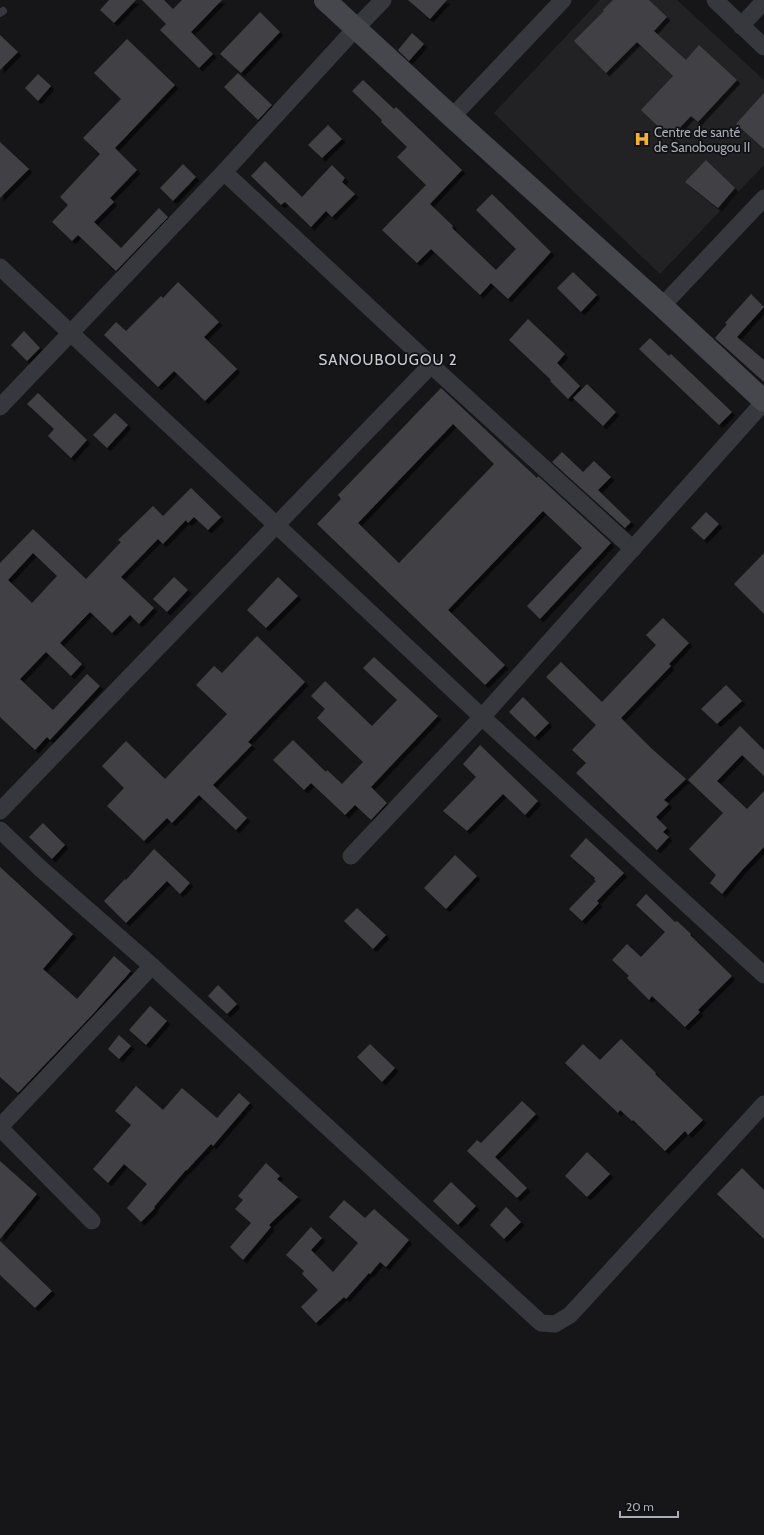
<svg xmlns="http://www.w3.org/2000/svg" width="764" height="1535" viewBox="0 0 764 1535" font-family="Cabin,sans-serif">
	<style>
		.built { fill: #222225 }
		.building { fill: #404145; fill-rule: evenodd; filter: url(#shadow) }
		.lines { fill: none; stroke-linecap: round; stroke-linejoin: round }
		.lane { stroke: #37383d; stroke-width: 8 }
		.street { stroke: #37383d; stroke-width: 17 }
		.secondary { stroke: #45474d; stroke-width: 22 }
		.labels { text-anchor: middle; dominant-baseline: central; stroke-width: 3.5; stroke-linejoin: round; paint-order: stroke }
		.poi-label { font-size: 13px; fill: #a8adb8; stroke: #111113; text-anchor: start }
		.quarter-label { font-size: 15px; letter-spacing: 1px; fill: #c9ccd4; stroke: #111113 }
	</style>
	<defs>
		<filter id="shadow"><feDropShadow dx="3.5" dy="3.5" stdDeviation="0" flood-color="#0009"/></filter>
	</defs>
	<rect width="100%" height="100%" fill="#161618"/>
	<!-- built -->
	<path class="built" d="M600,0h77l87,80v85l-104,109 -87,-83 -79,-78z"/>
	<!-- building -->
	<g class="building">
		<path d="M109,0h27l-22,23 -14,-13z"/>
		<path d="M142,0h22l9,9 9,-9h40l-31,32 22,22 -14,14 -39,-38 6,-6z"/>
		<path d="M408,0h39l-17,19z"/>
		<path d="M613,0h36l18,17 -13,14 32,29 13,-15 38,35 -39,42 -7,-6 -21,22 -29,-28 32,-34 -36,-34 -31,31 -32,-32 30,-30 -1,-1z"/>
		<path d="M260,12l20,20 -39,41 -21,-19z"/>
		<path d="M412,33l12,11 -15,17 -11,-11z"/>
		<path d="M0,35l18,17 -18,18z"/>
		<path d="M127,39l48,46 -60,63 22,22 -27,28 4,4 -20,20 27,26 38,-40 9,9 -52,54 -38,-36 -6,6 -20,-19 16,-17 -8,-8 40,-43 -17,-16 38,-39 -27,-26z"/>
		<path d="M238,73l34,32 -14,15 -34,-33z"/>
		<path d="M38,74l13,12 -13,15 -13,-13z"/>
		<path d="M363,80l31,29 2,-2 66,63 -32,34 23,22 -1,2 44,42 20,-21 -40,-39 16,-16 59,58 -43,47 -17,-16 -11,12 -49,-46 -14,14 -35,-33 44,-45 -29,-28 10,-10 -26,-25 1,-2 -30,-29z"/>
		<path d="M764,93v56l-28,-25z"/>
		<path d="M328,125l14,14 -20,19 -14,-13z"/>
		<path d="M0,142l29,27 -29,29z"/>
		<path d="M706,160l29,28 -17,20 -33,-26z"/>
		<path d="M265,161l37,36 30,-32 13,13 -3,4 13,12 -23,23 -6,-6 -15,16 -26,-25 -4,3 -30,-29z"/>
		<path d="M183,164l13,13 -23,24 -13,-13z"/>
		<path d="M573,272l24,23 -16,17 -24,-24z"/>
		<path d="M178,282l41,40 -15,15 33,32 -32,32 -31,-30 -16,16 -54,-52 12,-13 10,9 35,-35 2,2z"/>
		<path d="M751,294l13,13 -27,30 27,23v22l-49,-44 12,-14 -2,-1z"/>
		<path d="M528,319l37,35 -8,9 23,23 -12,13 -18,-18 1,-1 -42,-40z"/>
		<path d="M24,331l16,17 -13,13 -16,-16z"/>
		<path d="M650,338l19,18 2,-2 61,58 -13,13 -80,-76z"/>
		<path d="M587,384l29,28 -13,14 -30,-28z"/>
		<path d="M441,388l96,90 1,-2 73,67 -71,76 -13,-13 55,-58 -39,-37 -95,99 57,55 -20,20 -168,-161 24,-25 -3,-4zM453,424l41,40 -95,99 -41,-40z"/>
		<path d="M38,393l49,47 -16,18 -23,-22 6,-7 -27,-25z"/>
		<path d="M115,413l13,12 -21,23 -14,-13z"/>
		<path d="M562,452l21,20 11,-11 17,16 -13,13 33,32 -6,6 -73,-66z"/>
		<path d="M191,488l30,29 -13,13 -14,-13 -6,6 -2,-3 -23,24 -5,-5 -37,38 33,31 -15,16 -9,-9 -18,18 -22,-21 -30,31 22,21 -11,12 -25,-24 -26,27 33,31 34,-36 13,12 -50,54 -3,-3 -12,13 -35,-33v-154l33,-34 53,50 35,-37 -3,-2 35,-34 10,10zM33,553l24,23 -25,27 -24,-23z"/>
		<path d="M706,512l13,12 -15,16 -13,-12z"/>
		<path d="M764,553v61l-30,-30z"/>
		<path d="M174,577l14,13 -21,22 -14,-13z"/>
		<path d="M278,577l20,19 -32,32 -19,-18z"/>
		<path d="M663,618l26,25 -20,21 2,2 -50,52 31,31 34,30 -22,21 5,4 -13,13 11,11 -4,4 6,5 -12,13 -81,-77 10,-10 -14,-13 24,-25 -50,-48 15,-15 41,40 54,-57 -10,-10z"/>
		<path d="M257,636l48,46 -57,60 4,3 -39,40 34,33 -11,12 -37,-35 -27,28 -5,-5 -23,23 -37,-35 17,-18 -22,-22 24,-25 39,38 62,-65 -31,-29 18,-19 8,7z"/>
		<path d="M374,657l64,59 -67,71 16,16 -16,17 -16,-15 -10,10 -34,-32 -7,7 -31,-30 20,-20 33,32 1,-2 15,14 21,-22 -46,-44 8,-9 -14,-13 14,-15 47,45 25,-26 -34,-32z"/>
		<path d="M726,685l16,16 -25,23 -16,-15z"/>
		<path d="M523,697l26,26 -14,14 -26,-25z"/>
		<path d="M740,726l24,24v26l-22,-21 -25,26 30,28 17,-18v56l-21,22 -21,25 -12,-11 6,-8 -27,-26 34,-36 -35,-33z"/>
		<path d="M480,745l58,56 -13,14 -22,-21 -36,37 -24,-20 33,-34 -13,-13z"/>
		<path d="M43,823l22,22 -13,14 -23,-22z"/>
		<path d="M586,838l38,35 -27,28 2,2 -17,18 -13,-12 27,-28 -2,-1 1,-2 -25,-22z"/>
		<path d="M154,849l36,34 -10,11 -13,-13 -41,42 -22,-22 21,-22 1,1z"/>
		<path d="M455,855l22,21 -31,33 -22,-21z"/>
		<path d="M0,867l73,67 -30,35 34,30 37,-43 17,15 -38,43 -75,79 -18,-16z"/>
		<path d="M646,894l29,28 2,-1 14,13 -1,1 42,41 -34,34 2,2 -15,15 -33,-31 -3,4 -22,-22 2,-2 -17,-16 15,-16 14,13 24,-25 -29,-27z"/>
		<path d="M357,908l29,27 -13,14 -29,-28z"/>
		<path d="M218,985l19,19 -10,10 -19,-18z"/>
		<path d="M150,1006l17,15 -21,24 -17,-15z"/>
		<path d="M119,1035l12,11 -12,13 -11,-10z"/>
		<path d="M621,1039l35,34 -1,1 48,46 -15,15 -3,-4 -20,20 -32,-31 -1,1 -12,-11 -2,3 -53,-50 18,-19 17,16z"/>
		<path d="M370,1044l25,24 -13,14 -25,-25z"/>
		<path d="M136,1086l27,24 19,-22 35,30 22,-25 11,10 -37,43 -2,-2 -24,26h-1l-32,37 1,1 -14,14 -14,-14 20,-24 -23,-20 -16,19 -15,-14 38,-44 -16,-14z"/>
		<path d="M522,1101l14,13 -41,43 32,31 -10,10 -50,-47 10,-11 4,3z"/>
		<path d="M587,1152l23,22 -23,23 -22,-21z"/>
		<path d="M0,1161l37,33 -37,45z"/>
		<path d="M266,1163l14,13 -3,3 21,18 -29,28 2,2 -28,33 -13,-13 21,-24 -16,-14 8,-9 -5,-4z"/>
		<path d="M742,1168l22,22v49l-47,-45z"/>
		<path d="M451,1182l25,24 -18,19 -25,-24z"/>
		<path d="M344,1200l21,18 9,-9 35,31 -23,27 -6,-5 -10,12 -1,-1 -23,26 -2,-2 -28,26 -15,-16 17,-17 -16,-16 2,-3 -18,-16 25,-28 11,11 -11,12 22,22 25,-29 -29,-26z"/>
		<path d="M506,1207l15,15 -17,17 -14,-14z"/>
		<path d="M0,1241l52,50 -17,17 -35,-33z"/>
	</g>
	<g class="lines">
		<!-- lane -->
		<path class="lane" d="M0,13l3,-2"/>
		<!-- street -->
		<g class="street">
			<path d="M715,0l49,47"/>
			<path d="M741,26l23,-25"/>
			<path d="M452,117l111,-117"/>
			<path d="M224,172l207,193 202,184"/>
			<path d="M0,267l482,450 282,258"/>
			<path d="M662,306l102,-108"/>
			<path d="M0,407l224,-235 132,-144 27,-28"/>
			<path d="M0,811l431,-446"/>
			<path d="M0,830l41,39 111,97 389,357 14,1 15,-9 194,-211"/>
			<path d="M351,856l131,-139 282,-315"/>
			<path d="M0,1127l152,-161"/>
			<path d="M0,1128l92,93"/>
		</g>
		<!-- secondary -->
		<path class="secondary" d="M325,0l127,117 210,189 102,95"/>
	</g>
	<!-- icons -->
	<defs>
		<symbol id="hospital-bare" viewBox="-9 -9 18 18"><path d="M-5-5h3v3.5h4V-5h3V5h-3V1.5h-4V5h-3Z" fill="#f2b134" stroke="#111113" stroke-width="2.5" paint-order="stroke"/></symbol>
	</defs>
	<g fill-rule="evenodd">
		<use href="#hospital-bare" x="631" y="128" width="22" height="22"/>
	</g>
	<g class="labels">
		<!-- poi labels -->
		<g class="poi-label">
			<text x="654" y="132">Centre de santé<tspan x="654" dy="15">de Sanobougou II</tspan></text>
		</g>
		<!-- quarter labels -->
		<g class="quarter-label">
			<text x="388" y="360">SANOUBOUGOU 2</text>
		</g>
	</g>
	<!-- scale -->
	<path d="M620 1511v6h58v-6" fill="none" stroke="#a8adb8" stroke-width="2"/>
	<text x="626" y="1511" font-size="12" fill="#a8adb8" stroke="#111113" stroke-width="3" paint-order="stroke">20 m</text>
</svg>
